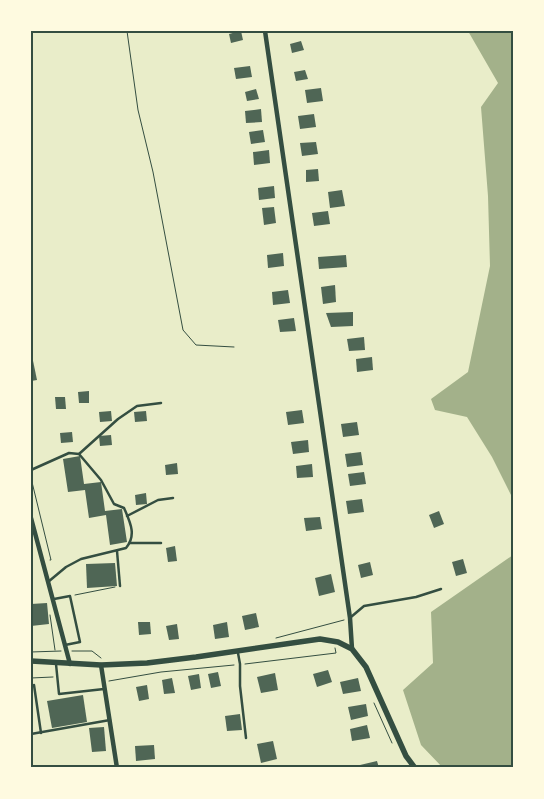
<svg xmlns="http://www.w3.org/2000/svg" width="544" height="799" viewBox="0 0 544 799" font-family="'Work Sans',sans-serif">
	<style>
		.water { fill: #a3b18a }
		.building { fill: #4f6655 }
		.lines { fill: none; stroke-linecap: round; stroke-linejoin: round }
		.path { stroke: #344e41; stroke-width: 1 }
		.service { stroke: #344e41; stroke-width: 2.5 }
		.minor { stroke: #344e41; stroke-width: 4.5 }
		.tertiary { stroke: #344e41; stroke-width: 5.5 }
		.neatline { fill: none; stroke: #344e41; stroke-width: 2 }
	</style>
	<rect width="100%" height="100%" fill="#e9edc9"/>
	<!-- water -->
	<g class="water">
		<path d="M468,31h45v468l-21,-42 -25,-40 -32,-7 -4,-11 37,-27 22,-106 -2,-70 -7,-89 17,-24z"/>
		<path d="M513,555v213h-70l-22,-23 -18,-55 30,-27 -2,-51z"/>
	</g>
	<!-- building -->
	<g class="building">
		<path d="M240,31h1l2,9 -12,3 -2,-9z"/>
		<path d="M301,41l3,9 -12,3 -2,-9z"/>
		<path d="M250,66l2,11 -16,2 -2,-11z"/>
		<path d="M305,70l3,9 -12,2 -2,-9z"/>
		<path d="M321,88l2,13 -16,2 -2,-13z"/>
		<path d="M256,89l3,10 -12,2 -2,-9z"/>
		<path d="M261,109l1,13 -16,1 -1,-12z"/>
		<path d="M314,114l2,13 -16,2 -2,-13z"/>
		<path d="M263,130l2,12 -14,2 -2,-12z"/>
		<path d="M316,142l2,12 -16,2 -2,-13z"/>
		<path d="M269,150l1,13 -16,2 -1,-13z"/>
		<path d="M318,169l1,12 -13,1v-12z"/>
		<path d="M274,186l1,12 -16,2 -1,-12z"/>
		<path d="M342,190l3,16 -15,2 -2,-16z"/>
		<path d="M274,207l2,16 -12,2 -2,-17z"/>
		<path d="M328,211l2,13 -16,2 -2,-13z"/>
		<path d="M283,253l1,13 -16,2 -1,-13z"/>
		<path d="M346,255l1,12 -28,2 -1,-12z"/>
		<path d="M335,285l1,17 -13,2 -2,-17z"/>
		<path d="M288,290l2,13 -17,2 -1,-13z"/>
		<path d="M353,312v14l-22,1 -5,-14z"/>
		<path d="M294,318l2,13 -16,1 -2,-12z"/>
		<path d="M364,337l1,13 -16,1 -2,-12z"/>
		<path d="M31,351l6,29 -6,1z"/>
		<path d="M372,357l1,13 -16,2 -1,-13z"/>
		<path d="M89,391v12h-10l-1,-11z"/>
		<path d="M55,397h10l1,12h-10z"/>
		<path d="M302,410l2,13 -16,2 -2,-13z"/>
		<path d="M111,411l1,10 -12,1 -1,-10z"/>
		<path d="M146,411l1,10 -12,1 -1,-10z"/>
		<path d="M357,422l2,13 -16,2 -2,-13z"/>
		<path d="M72,432l1,10 -12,1 -1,-10z"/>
		<path d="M111,435l1,10 -12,1 -1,-10z"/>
		<path d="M308,440l1,12 -16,2 -2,-12z"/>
		<path d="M361,452l2,13 -16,2 -2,-13z"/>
		<path d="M80,456l4,28 17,-2 4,29 17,-2 5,33 -17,3 -4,-30 -17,3 -4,-28 -17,2 -5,-33z"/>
		<path d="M177,463l1,11 -12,1 -1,-10z"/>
		<path d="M312,464l1,13 -16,1 -1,-12z"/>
		<path d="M364,472l2,12 -16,2 -2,-12z"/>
		<path d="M146,493l1,11 -11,1 -1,-10z"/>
		<path d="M362,499l2,13 -16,2 -2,-13z"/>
		<path d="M439,511l5,13 -10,4 -5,-13z"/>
		<path d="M320,517l2,12 -16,2 -2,-13z"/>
		<path d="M175,546l2,15 -9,1 -2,-14z"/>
		<path d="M463,559l4,14 -11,3 -4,-14z"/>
		<path d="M370,562l3,13 -12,3 -3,-13z"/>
		<path d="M115,563l2,23 -30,2 -1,-24z"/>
		<path d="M331,574l4,18 -16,4 -4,-18z"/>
		<path d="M47,603l2,21 -18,2v-22z"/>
		<path d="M256,613l3,14 -14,3 -3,-14z"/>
		<path d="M138,622h12l1,12 -12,1z"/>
		<path d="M227,622l2,15 -14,2 -2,-14z"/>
		<path d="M177,624l2,15 -10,1 -3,-14z"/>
		<path d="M328,670l4,12 -15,5 -4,-13z"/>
		<path d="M218,672l3,14 -10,2 -3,-14z"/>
		<path d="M275,673l3,17 -17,3 -4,-16z"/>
		<path d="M199,674l2,14 -10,2 -3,-14z"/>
		<path d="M172,678l3,15 -11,1 -2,-14z"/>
		<path d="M358,678l3,13 -18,3 -3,-12z"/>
		<path d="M147,685l2,14 -10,2 -3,-14z"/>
		<path d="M83,695l4,27 -35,6 -5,-27z"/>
		<path d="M366,704l2,12 -17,4 -3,-13z"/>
		<path d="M240,714l2,16 -15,1 -2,-15z"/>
		<path d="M367,725l3,13 -18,3 -2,-12z"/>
		<path d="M104,727l2,24 -14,1 -3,-24z"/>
		<path d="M273,741l4,18 -16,4 -4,-19z"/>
		<path d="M154,745l1,14 -19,2 -1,-15z"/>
		<path d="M377,761l2,7h-19v-3z"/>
	</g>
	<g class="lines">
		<!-- path -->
		<g class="path">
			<path d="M127,31l11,79 15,62 30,158 13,15 38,2"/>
			<path d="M31,478l20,82h-1"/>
			<path d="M75,595l40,-8"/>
			<path d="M50,615l5,35"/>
			<path d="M276,638l68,-18"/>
			<path d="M72,651h20l9,7"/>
			<path d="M31,652l30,-1"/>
			<path d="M245,664l91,-11 -1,-5"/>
			<path d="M31,678l22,-1"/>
			<path d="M109,681l52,-9 73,-7"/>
			<path d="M374,703l18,40"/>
		</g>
		<!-- service -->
		<g class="service">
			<path d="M79,454l39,-35 19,-13 24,-3"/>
			<path d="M31,470l38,-17 10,1 22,26 13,24 10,4c6,14 13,27 2,40l-45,11 -15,8 -18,15"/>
			<path d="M127,516l31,-16 15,-2"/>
			<path d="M130,543h31"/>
			<path d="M117,551l3,35"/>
			<path d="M54,599l16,-3 10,46 -15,3"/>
			<path d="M351,617l13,-11 52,-9 25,-8"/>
			<path d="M238,653l2,11v22l6,52"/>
			<path d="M56,664l3,30 45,-5"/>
			<path d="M34,685l7,48"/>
			<path d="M31,734l79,-14"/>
		</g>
		<!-- minor -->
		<g class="minor">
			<path d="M265,31l85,587 2,31"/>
			<path d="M31,518l39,146"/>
			<path d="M101,665l16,103"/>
		</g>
		<!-- tertiary -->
		<path class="tertiary" d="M31,661l70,4 46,-2 49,-6 124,-18 18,3 14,7 14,18 40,89 9,12"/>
	</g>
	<!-- border -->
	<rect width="544" height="799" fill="none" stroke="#fefae0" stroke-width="65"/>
	<rect x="32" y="32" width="480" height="734" class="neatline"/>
</svg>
